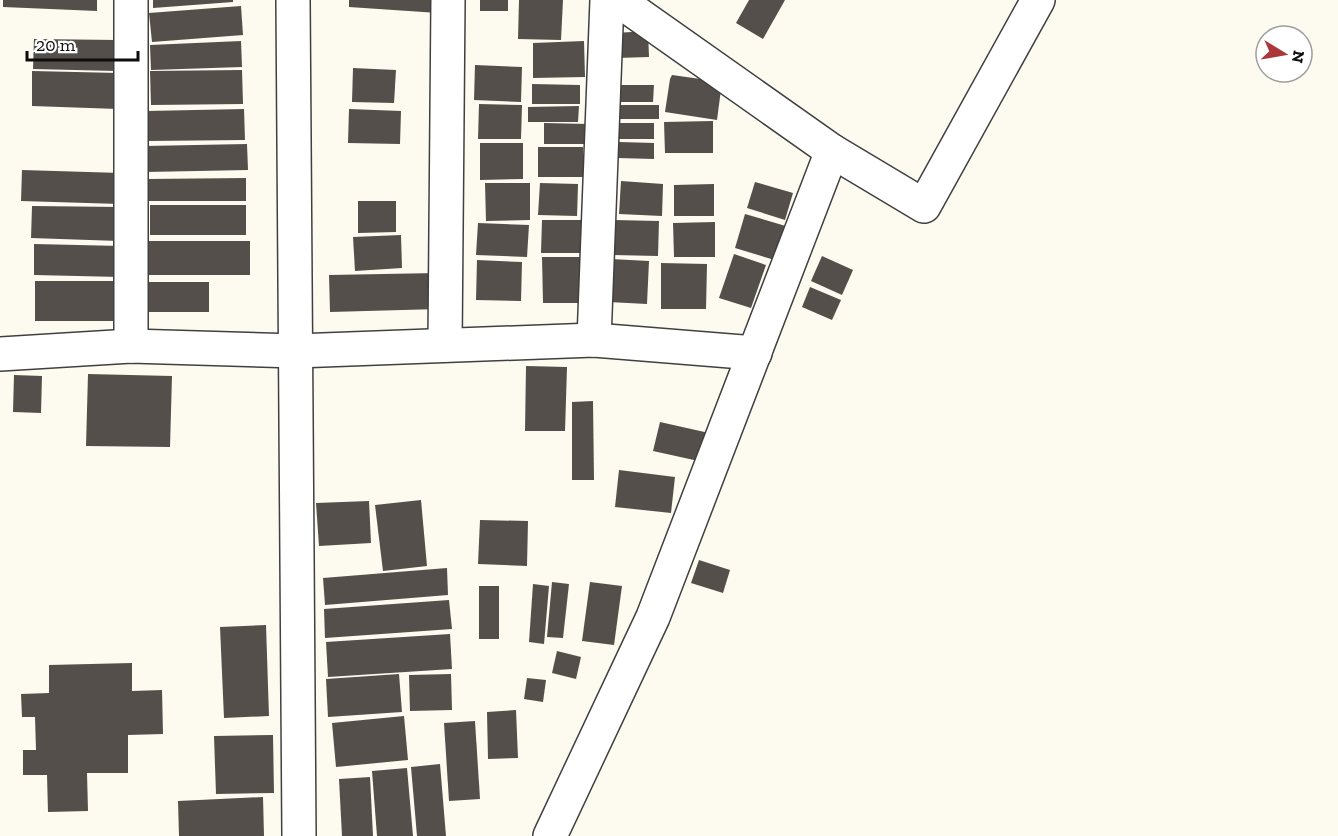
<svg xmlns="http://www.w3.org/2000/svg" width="1338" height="836" viewBox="0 0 1338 836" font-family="'Zilla Slab',serif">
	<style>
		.building { fill: #544f4b }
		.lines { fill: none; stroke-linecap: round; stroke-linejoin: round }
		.minor-casing { stroke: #404040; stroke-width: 36 }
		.minor { stroke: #fff; stroke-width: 33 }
	</style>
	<rect width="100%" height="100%" fill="#fdfaef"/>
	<!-- building -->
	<g class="building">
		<path d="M3,0h94v11l-94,-4z"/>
		<path d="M153,0h80v2l-80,6z"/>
		<path d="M349,0h90l-1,13 -89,-6z"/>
		<rect x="480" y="0" width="28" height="11"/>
		<path d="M519,0h44l-2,40 -43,-1z"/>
		<path d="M749,0h36l-22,39 -27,-16z"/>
		<path d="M241,6l2,29 -91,7 -3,-29z"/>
		<path d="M648,31l1,26 -32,1 -2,-25z"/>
		<path d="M34,39l83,1 -1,31 -83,-2z"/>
		<path d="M241,41l1,26 -91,3 -1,-25z"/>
		<path d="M584,41l1,36 -52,1v-35z"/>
		<path d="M475,65l47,2 -1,35 -47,-2z"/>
		<path d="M353,68l43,2 -2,33 -42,-1z"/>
		<path d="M242,70l1,34 -92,1 -1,-34z"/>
		<path d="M32,71l86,2v36l-86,-3z"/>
		<path d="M672,75l50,7 -5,38 -52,-8 5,-33z"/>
		<path d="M532,84l48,1v19h-48z"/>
		<path d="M619,85h35l-1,17h-34z"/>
		<path d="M479,104l43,1 -1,34h-43z"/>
		<path d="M611,105h48v14h-47z"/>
		<path d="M579,106l-1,16h-50v-15z"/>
		<path d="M244,109l1,31 -97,1 -1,-30z"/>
		<path d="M349,109l52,2 -1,33 -52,-1z"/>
		<path d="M713,121v32h-48l-1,-31z"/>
		<path d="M544,123l44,1 -1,20h-43z"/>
		<rect x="616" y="123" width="38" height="16"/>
		<path d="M619,142l35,1v16l-36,-1z"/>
		<path d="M480,143h43v36l-43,1z"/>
		<path d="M247,144l1,26 -102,2 -1,-26z"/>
		<rect x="538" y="147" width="45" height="30"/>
		<path d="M22,170l99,3 -1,31 -99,-3z"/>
		<path d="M246,178v23h-99v-22z"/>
		<path d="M621,181l42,3 -1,32 -43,-2z"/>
		<path d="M755,182l38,11 -8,27 -38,-12z"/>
		<path d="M485,183h45v37l-44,1z"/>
		<path d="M540,183l38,1 -1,32 -39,-1z"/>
		<path d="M714,184v32h-40v-31z"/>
		<path d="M358,201h38v31l-38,1z"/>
		<rect x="150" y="205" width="96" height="30"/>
		<path d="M32,206l88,1 -1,34 -88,-3z"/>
		<path d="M745,214l44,13 -11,34 -43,-13z"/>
		<path d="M542,220h45v33h-46z"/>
		<path d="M614,220l45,1 -1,35 -45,-1z"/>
		<path d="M715,222v35h-41l-1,-34z"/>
		<path d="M478,223l51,2 -2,32 -51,-2z"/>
		<path d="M401,235l1,33 -47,3 -2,-34z"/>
		<rect x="145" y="241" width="105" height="34"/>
		<path d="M34,244l87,2 -1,31 -86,-2z"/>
		<path d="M734,254l32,11 -15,43 -32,-10z"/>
		<path d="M822,256l31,14 -11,25 -31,-14z"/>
		<path d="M542,257h49v46h-48z"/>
		<path d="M611,259l38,2 -2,43 -39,-2z"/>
		<path d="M477,260l45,2 -1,39 -45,-1z"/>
		<path d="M661,263l46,1 -1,45h-45z"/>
		<path d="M438,273l1,36 -109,3 -1,-37z"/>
		<rect x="35" y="281" width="89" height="40"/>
		<rect x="148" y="282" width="61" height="30"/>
		<path d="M810,287l31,13 -9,20 -30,-13z"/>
		<path d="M526,366l41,1 -2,64h-40z"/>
		<path d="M88,374l84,2 -2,71 -84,-1z"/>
		<path d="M14,375l28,1 -1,37 -28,-1z"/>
		<path d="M593,401l1,79h-22v-78z"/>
		<path d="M660,422l49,11 -6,29 -50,-11z"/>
		<path d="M619,470l56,7 -4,36 -56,-6z"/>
		<path d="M421,500l6,66 -44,5 -8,-66z"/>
		<path d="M369,501l2,42 -52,3 -3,-43z"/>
		<path d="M480,520l48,1 -1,45 -49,-2z"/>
		<path d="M699,560l31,10 -7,23 -32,-10z"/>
		<path d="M447,568l1,27 -123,10 -2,-27z"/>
		<path d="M552,582l17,2 -6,54 -16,-1z"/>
		<path d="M590,582l32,4 -8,59 -32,-4z"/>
		<path d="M533,584l16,2 -5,58 -15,-2z"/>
		<rect x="479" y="586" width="20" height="53"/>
		<path d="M449,600l3,29 -127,9 -1,-29z"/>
		<path d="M266,625l3,91 -45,2 -4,-91z"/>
		<path d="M450,634l2,35 -124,8 -2,-35z"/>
		<path d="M557,651l24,6 -5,22 -24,-6z"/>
		<path d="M132,663v28l30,-1 1,44 -35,1v38h-41l1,38 -40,1 -1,-37h-24v-25h13l-1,-33h-13l-1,-23 28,-1v-28z"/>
		<path d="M399,674l3,38 -74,5 -2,-38z"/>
		<path d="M451,674l1,36 -42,1 -1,-36z"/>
		<path d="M527,678l19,2 -3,22 -19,-3z"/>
		<path d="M516,710l2,48 -30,1 -1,-47z"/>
		<path d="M404,716l4,44 -72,7 -4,-44z"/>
		<path d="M475,721l5,78 -31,2 -5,-78z"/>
		<path d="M273,735l1,58 -58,1 -2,-58z"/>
		<path d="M440,764l6,72h-29l-6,-69z"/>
		<path d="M407,768l6,68h-36l-5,-65z"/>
		<path d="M370,777l3,59h-31l-3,-57z"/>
		<path d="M263,797l1,39h-85l-1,-35z"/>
	</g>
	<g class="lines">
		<defs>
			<g id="minor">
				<path d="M293,0l6,836"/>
				<path d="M832,151l92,55 114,-206"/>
				<path d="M594,340l13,-340"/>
				<path d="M445,345l3,-345"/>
				<path d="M131,346v-346"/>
				<path d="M0,354l131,-8 165,5 298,-11 161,13"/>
				<path d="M550,836l103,-219 179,-466 -214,-151"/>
			</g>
		</defs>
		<!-- minor casing -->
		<use href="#minor" class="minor-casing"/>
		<!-- minor -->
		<use href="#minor" class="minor"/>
	</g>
	<!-- north arrow -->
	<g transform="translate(1284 54) rotate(101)"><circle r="28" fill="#ffffff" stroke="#9e9e9e" stroke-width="1.5"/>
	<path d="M0-4.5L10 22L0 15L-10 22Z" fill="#ab373b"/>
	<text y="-9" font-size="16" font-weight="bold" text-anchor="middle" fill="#0d0d0d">N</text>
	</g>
	<!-- scale -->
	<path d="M27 51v9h111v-9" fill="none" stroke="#0d0d0d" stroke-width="3"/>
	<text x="36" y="51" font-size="18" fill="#0d0d0d" stroke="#ffffff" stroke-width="4.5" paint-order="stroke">20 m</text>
</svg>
